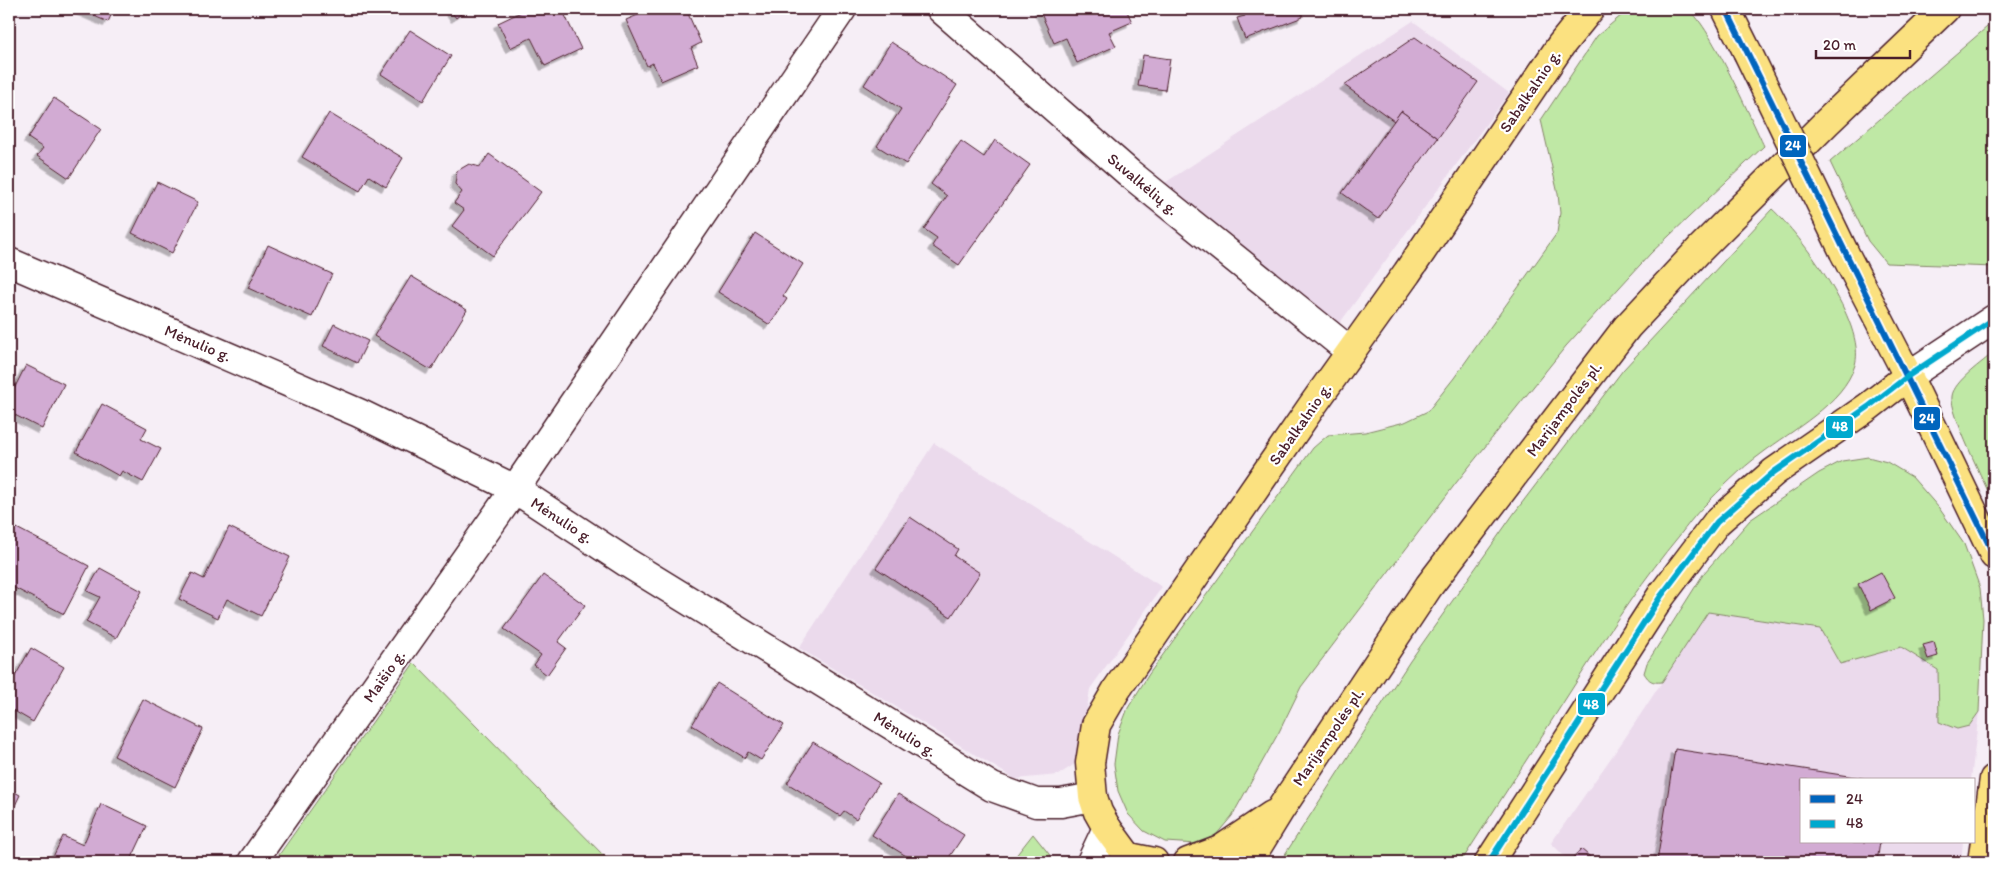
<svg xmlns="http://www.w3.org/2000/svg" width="2003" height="871" viewBox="0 0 2003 871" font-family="Itim,sans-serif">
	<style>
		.built { fill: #ebdaec }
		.green { fill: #bfe8a5; stroke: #848468 }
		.building { fill: #d2abd3; stroke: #4a1f2b; filter: url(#shadow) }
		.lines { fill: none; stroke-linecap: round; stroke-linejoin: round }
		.minor-casing { stroke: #4a1f2b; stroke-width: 31 }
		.major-casing { stroke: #4a1f2b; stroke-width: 31 }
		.minor { stroke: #fff; stroke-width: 28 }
		.major { stroke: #fbe180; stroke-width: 28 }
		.major-bridge-casing { stroke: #4a1f2b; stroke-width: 31; stroke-linecap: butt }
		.major-bridge { stroke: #fbe180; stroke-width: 28 }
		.bus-1-casing { stroke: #fff; stroke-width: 10 }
		.bus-2-casing { stroke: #fff; stroke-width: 10 }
		.bus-1 { stroke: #0065bd; stroke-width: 6 }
		.bus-2 { stroke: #00a9ce; stroke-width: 6 }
		.labels { text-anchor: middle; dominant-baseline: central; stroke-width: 4.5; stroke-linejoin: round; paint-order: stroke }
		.street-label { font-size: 16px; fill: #4a1f2b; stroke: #fff }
		.line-badge { stroke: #fff; stroke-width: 2 }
		.badge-label { font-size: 14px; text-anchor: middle; font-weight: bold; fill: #fff }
	</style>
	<defs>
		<filter id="shadow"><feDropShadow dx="-4.5" dy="4.5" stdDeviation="0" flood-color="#0004"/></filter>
	</defs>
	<rect width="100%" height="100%" fill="#f6eef6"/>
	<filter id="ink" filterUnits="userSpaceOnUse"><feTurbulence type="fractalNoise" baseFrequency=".02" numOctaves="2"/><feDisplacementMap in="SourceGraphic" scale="10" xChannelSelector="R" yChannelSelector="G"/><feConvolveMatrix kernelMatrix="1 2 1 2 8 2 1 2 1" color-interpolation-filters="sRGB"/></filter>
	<g filter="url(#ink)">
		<!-- built -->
		<g class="built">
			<path d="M1413,21l96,72 -187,254 -185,-146z"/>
			<path d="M934,443l228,144 -72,102 -12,73 -20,13 -43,4 -216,-131z"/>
			<path d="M1708,612l113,17 19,35 61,-17 37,23 1,52 18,7 12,-3 10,-14 -8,68h-169v62h161l-2,20h-391l-19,-19 74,-105z"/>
		</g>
		<!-- green -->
		<g class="green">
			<path d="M1629,9c11,0 50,-3 58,0 20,9 65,112 77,137l-113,107 -85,93 -110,137 -155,204 -22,45 -47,84 -16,19 -19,9 -32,-2 -21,-11 -16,-17 -10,-23 -4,-27 4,-30 10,-26 21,-34 164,-226 15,-13 37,-3 40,-10 23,-11 26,-33 103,-145 3,-20 -2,-19 -17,-74 56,-84z"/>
			<path d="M1994,21v246l-108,-4 -18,-22 -38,-79z"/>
			<path d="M1772,209c29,26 95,115 83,156 -12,39 -63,65 -94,89 -21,15 -40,35 -58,53 -9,9 -16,19 -24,29 -34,41 -64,86 -93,131 -42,65 -83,130 -125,195h-181l130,-201 105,-149 108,-142z"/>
			<path d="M1994,352v152c-8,-18 -45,-92 -42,-108 2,-15 31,-34 42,-44z"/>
			<path d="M1868,457l19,5 25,15 27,31 25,36 16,44 3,31 -4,93 -10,14 -12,3 -18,-7 -1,-52 -37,-23 -61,17 -20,-35 -112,-17 -46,70c-10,1 -13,-1 -18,-9l3,-10 57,-90 46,-53 69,-47 23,-12z"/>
			<path d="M414,663l196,199h-336z"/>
			<path d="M1033,834l16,20 4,8h-42z"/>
		</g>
		<!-- building -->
		<g class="building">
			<path d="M78,9h36l-6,13z"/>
			<path d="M449,9h18l-11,9z"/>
			<path d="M519,9h43l19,40 -36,17 -14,-28 -21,10 -12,-25 23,-11z"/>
			<path d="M652,9h34l15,34 -10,5 7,17 -37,16 -8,-18 -6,3 -21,-46z"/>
			<path d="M1039,9h87l6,13 -23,10 7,14 -39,17 -11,-25 -12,5z"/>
			<path d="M1243,9h57l3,8 -58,22 -8,-21 8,-2z"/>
			<path d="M410,30l41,26 -28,45 -42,-27z"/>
			<path d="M1415,37l63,45 -40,56 -37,-27 -7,10 -50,-36z"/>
			<path d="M891,42l66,43 -51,79 -29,-18 24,-37 -37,-24z"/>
			<path d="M1143,55l27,4 -5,31 -27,-4z"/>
			<path d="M54,98l47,31 -32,49 -32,-22 6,-8 -15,-10z"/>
			<path d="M1401,111l37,27 -60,81 -36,-26z"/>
			<path d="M329,113l74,45 -17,29 -17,-11 -9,15 -58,-34z"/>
			<path d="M995,140l35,25 -71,100 -27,-19 5,-8 -13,-9 23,-33 -16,-12 30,-43 23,16z"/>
			<path d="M489,154l52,38 -48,64 -41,-30 12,-16 -10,-7 8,-11 -7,-8 2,-13 12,-7 11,3z"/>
			<path d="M157,182l41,20 -26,51 -40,-20z"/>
			<path d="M755,233l48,31 -20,32 4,3 -17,26 -52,-33z"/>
			<path d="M268,245l64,29 -20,43 -64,-29z"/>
			<path d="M411,276l56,34 -36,60 -57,-34z"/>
			<path d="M334,324l34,17 -11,22 -34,-17z"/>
			<path d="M26,365l38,19 -22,45 -33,-17v-13z"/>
			<path d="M102,404l45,24 -6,11 20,10 -18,33 -21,-11 -3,5 -43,-24z"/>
			<path d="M910,517l48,32 -4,7 26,17 -29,44 -75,-49z"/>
			<path d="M9,524l80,42 -25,48 -55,-29z"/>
			<path d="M229,527l61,30 -29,59 -34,-17 -9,19 -39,-19 13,-26 12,6z"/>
			<path d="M100,568l42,23 -26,47 -30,-16 14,-25 -13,-6z"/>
			<path d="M1881,572l14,26 -24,12 -13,-26z"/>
			<path d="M543,575l42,30 -27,37 8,6 -19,27 -13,-10 7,-10 -37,-26z"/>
			<path d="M1934,642l4,14 -10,3 -5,-14z"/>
			<path d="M31,648l33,19 -31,55 -24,-14v-21z"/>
			<path d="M717,683l67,42 -23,35 -13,-8 -3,6 -53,-33z"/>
			<path d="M143,699l60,30 -28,58 -61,-31z"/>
			<path d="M813,742l66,41 -23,36 -12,-8 -4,5 -53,-33z"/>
			<path d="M1675,749l199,31h-72v62h78l-3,20h-220z"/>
			<path d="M9,789l11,6 -11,23z"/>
			<path d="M898,794l66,41 -18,27h-30l-44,-27z"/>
			<path d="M101,804l46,22 -17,36 -79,-1 12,-25 20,9z"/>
			<path d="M1581,849l15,13h-23l-2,-2z"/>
		</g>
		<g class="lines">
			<defs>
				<g id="minor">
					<path d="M941,9l188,164 222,179"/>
					<path d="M9,262l350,151 156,76 111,73 366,225 44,16h25l32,-6"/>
					<path d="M1908,376l86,-57"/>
					<path d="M252,862l263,-373 327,-480"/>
					<path d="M1091,862l16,-34"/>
				</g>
				<g id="major">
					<path d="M1726,9l21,42"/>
					<path d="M1844,252l64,124 86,179"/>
					<path d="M1129,857l25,5"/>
					<path d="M1132,862l-25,-34 -9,-16 -5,-15 -3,-34 6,-38 21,-36 195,-283 95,-133 154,-228 29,-36"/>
					<path d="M1188,862l32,-12 52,-35"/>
					<path d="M1248,862l32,-52 149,-224 198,-259 73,-78 127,-127 118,-113"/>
					<path d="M1489,862l172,-266 56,-74 57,-50 94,-65 40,-31"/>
					<path d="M1982,862l12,-83"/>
				</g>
			</defs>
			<!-- minor casing -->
			<use href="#minor" class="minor-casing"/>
			<!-- major casing -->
			<use href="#major" class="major-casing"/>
			<!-- minor -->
			<use href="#minor" class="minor"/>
			<!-- major -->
			<use href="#major" class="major"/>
			<defs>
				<path id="major-bridge" d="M1747,51l97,201"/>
			</defs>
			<!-- major-bridge casing -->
			<use href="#major-bridge" class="major-bridge-casing"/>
			<!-- major-bridge -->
			<use href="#major-bridge" class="major-bridge"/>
			<defs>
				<path id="bus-1" d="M1726,9l268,546"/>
				<path id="bus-2" d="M1489,862l172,-266 56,-74 57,-50 94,-65 40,-31 86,-57"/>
			</defs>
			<!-- bus-1 casing -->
			<use href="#bus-1" class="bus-1-casing"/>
			<!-- bus-2 casing -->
			<use href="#bus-2" class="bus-2-casing"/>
			<!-- bus-1 -->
			<use href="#bus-1" class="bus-1"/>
			<!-- bus-2 -->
			<use href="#bus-2" class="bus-2"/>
		</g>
	</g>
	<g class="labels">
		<!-- street labels -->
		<g class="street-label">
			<text transform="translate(1530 91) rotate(-56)">Sabalkalnio g.</text>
			<text transform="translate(1143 184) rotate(40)">Suvalkėlių g.</text>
			<text transform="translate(198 343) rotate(23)">Mėnulio g.</text>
			<text transform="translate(1564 409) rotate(-53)">Marijampolės pl.</text>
			<text transform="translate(1300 424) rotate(-55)">Sabalkalnio g.</text>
			<text transform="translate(562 520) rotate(33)">Mėnulio g.</text>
			<text transform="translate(384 676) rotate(-55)">Maišio g.</text>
			<text transform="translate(905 734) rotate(32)">Mėnulio g.</text>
			<text transform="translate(1328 737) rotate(-56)">Marijampolės pl.</text>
		</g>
	</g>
	<g class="line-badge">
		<rect x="1779" y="134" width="28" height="24" rx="5" fill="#0065bd"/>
		<rect x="1913" y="406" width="28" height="25" rx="5" fill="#0065bd"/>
		<rect x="1825" y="415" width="29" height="24" rx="5" fill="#00a9ce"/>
		<rect x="1577" y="692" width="29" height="24" rx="5" fill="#00a9ce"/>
	</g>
	<g class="badge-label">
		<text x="1793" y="150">24</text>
		<text x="1927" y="423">24</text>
		<text x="1840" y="431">48</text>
		<text x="1591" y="709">48</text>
	</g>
	<!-- margin -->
	<rect width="2003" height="871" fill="none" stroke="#fff" stroke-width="30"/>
	<rect x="15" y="15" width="1973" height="841" fill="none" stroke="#4a1f2b" stroke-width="2" filter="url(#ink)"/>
	<!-- legend -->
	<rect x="1800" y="778" width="175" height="65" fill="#ffffff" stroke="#b7a5aa"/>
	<rect x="1810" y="795" width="25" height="8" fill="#0065bd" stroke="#b7a5aa"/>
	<text x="1846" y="804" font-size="15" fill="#4a1f2b">24</text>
	<rect x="1810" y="820" width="25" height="8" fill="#00a9ce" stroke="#b7a5aa"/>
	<text x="1846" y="828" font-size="15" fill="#4a1f2b">48</text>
	<!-- scale -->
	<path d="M1816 50v8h94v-8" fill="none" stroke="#4a1f2b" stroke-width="2.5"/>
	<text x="1823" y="50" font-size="15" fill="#4a1f2b" stroke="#ffffff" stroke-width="4" paint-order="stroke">20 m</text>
</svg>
